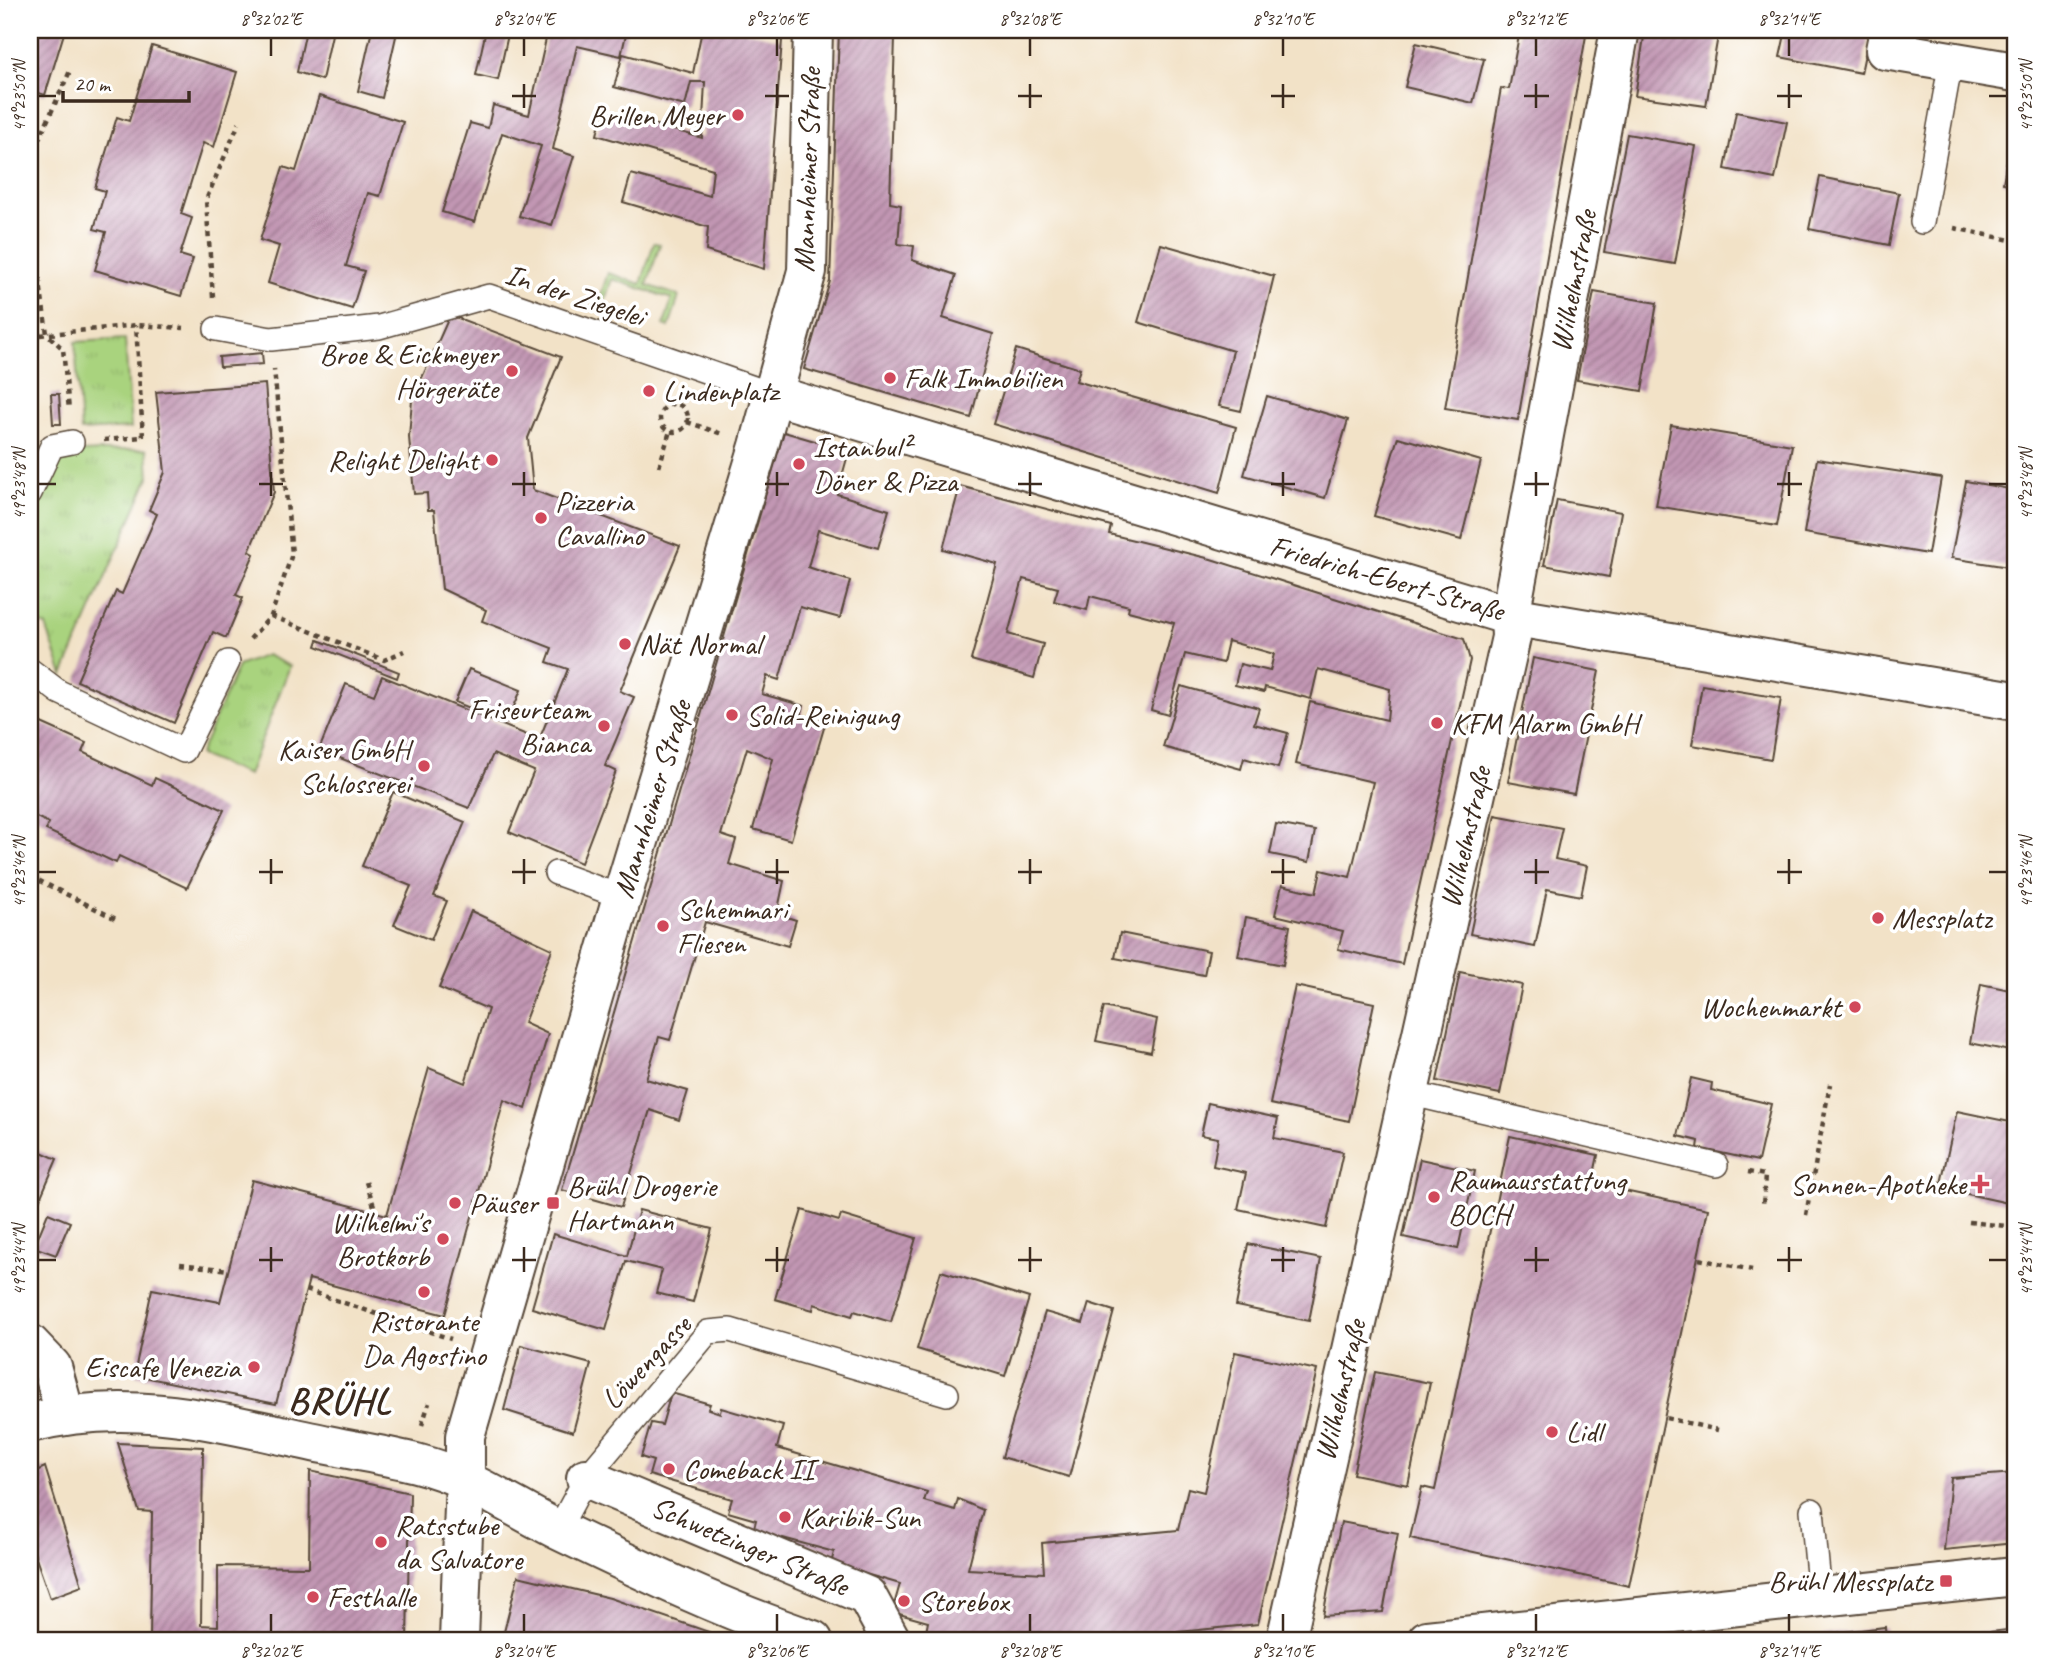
<svg xmlns="http://www.w3.org/2000/svg" width="2045" height="1670" viewBox="0 0 2045 1670" font-family="Caveat,sans-serif">
	<style>
		.grass { fill: url(#grass-tufts); stroke: #727e4e; stroke-width: 2 }
		.building { fill: url(#building-hatch) }
		.lines { fill: none; stroke-linecap: round; stroke-linejoin: round }
		.lane-casing { stroke: #564637; stroke-width: 26 }
		.street-casing { stroke: #564637; stroke-width: 42 }
		.secondary-casing { stroke: #564637; stroke-width: 42 }
		.path { stroke: #564637; stroke-width: 4.5; stroke-dasharray: 5 5; stroke-linecap: butt }
		.lane { stroke: #fff; stroke-width: 23 }
		.street { stroke: #fff; stroke-width: 38 }
		.secondary { stroke: #fff; stroke-width: 38 }
		.ticks { fill: none; stroke: #3b2a1e; stroke-width: 2.5 }
		.poi-dot { fill: #d1495b; stroke: #fff; stroke-width: 2.5 }
		.labels { text-anchor: middle; dominant-baseline: central; stroke-width: 7; stroke-linejoin: round; paint-order: stroke }
		.poi-label { font-size: 30px; fill: #3b2a1e; stroke: #fff; text-anchor: start }
		.street-label { font-size: 30px; fill: #3b2a1e; stroke: #fff }
		.district-label { font-size: 37px; font-weight: bold; letter-spacing: 2px; fill: #3b2a1e; stroke: #fff }
		.neatline { fill: none; stroke: #3b2a1e; stroke-width: 2.5 }
		.ticks-label { font-size: 18px; text-anchor: middle; fill: #3b2a1e }
	</style>
	<defs>
		<pattern id="grass-tufts" width="24" height="20" patternUnits="userSpaceOnUse" patternTransform="scale(1.75)"><rect width="24" height="20" fill="#a9d37e"/><path d="M3 7l-1-3M5 7V3M7 7l1-3M15 17l-1-3M17 17v-4M19 17l1-3" fill="none" stroke="#92b56c"/></pattern>
		<pattern id="building-hatch" width="6" height="6" patternUnits="userSpaceOnUse" patternTransform="scale(1.75)"><rect width="6" height="6" fill="#c297b4"/><path d="M-1 1l2-2M0 6l6-6M5 7l2-2" fill="none" stroke="#9f7b92"/></pattern>
	</defs>
	<rect width="100%" height="100%" fill="#fff"/>
	<filter id="ink" filterUnits="userSpaceOnUse"><feTurbulence type="fractalNoise" baseFrequency=".0143" numOctaves="2"/><feDisplacementMap in="SourceGraphic" scale="14" xChannelSelector="R" yChannelSelector="G"/><feConvolveMatrix kernelMatrix="1 2 1 2 8 2 1 2 1" color-interpolation-filters="sRGB"/></filter>
	<filter id="wash" filterUnits="userSpaceOnUse"><feTurbulence type="fractalNoise" baseFrequency=".00686" numOctaves="4" result="noise"/><feDisplacementMap in="SourceGraphic" scale="28" xChannelSelector="R" yChannelSelector="G"/><feGaussianBlur stdDeviation="1.57" result="paint"/><feColorMatrix in="noise" values="0 0 0 0 0 0 0 0 0 0 0 0 0 0 0 0 0 1.4 0 .05"/><feComposite in="paint" operator="in"/></filter>
	<g filter="url(#wash)">
		<rect width="100%" height="100%" fill="#f2e2c7"/>
		<!-- grass -->
		<g class="grass">
			<path d="M654,243l6,1 -13,41 32,11 -10,31 -5,-2 8,-26 -60,-20 -9,27 -5,-2 10,-31 33,11z"/>
			<path d="M125,339l6,89 -50,3 -6,-89z"/>
			<path d="M147,449l2,28 -86,198 -17,-49 -16,-6v-102l30,-65z"/>
			<path d="M266,655l24,11 -42,109 -49,-20 39,-89z"/>
		</g>
		<g id="blocks">
			<!-- building -->
			<g class="building">
				<path d="M30,30h35l-20,65 -9,-3 -6,18z"/>
				<path d="M306,30h27l-11,50 -25,-8z"/>
				<path d="M372,30h31l-1,3 -5,-1 -15,66 -24,-7z"/>
				<path d="M486,30h23l-11,50 -22,-5z"/>
				<path d="M510,30h117l-6,26 -44,-10 -24,103 21,7 -22,69 -33,-9 22,-70 -39,-13 -27,89 -33,-10 28,-89 18,5 5,-23 36,10 17,-76z"/>
				<path d="M702,30h37l43,10 -18,229 -58,-18 2,-24 -85,-25 8,-28 79,22 3,-27 -116,-34 6,-25 99,28 3,-56h-14l-6,24 -71,-19 9,-33 70,19z"/>
				<path d="M839,30h62v7h-6l-5,166 11,2 -3,39 16,2 -2,14 44,15 -13,43 50,16 -22,84 -167,-49 26,-88z"/>
				<path d="M1520,30h67l-69,390 -73,-12 56,-320 8,1z"/>
				<path d="M1645,30h74l-13,76 -71,-10z"/>
				<path d="M1786,30h84l-9,43 -81,-16z"/>
				<path d="M1416,43l68,16 -11,44 -68,-16z"/>
				<path d="M152,46l85,26 -23,75 -11,-4 -22,71 11,4 -12,37 13,4 -12,37 -86,-26 11,-38 -12,-3 11,-38 -10,-3 22,-71 12,4z"/>
				<path d="M319,96l84,26 -23,74 -12,-3 -22,73 18,5 -12,38 -84,-26 11,-37 -19,-6 23,-73 13,4z"/>
				<path d="M1736,112l51,10 -12,57 -50,-10z"/>
				<path d="M2014,121h1v64l-12,-2z"/>
				<path d="M1627,134l69,12 -21,118 -71,-12z"/>
				<path d="M1820,177l79,16 -10,52 -80,-16z"/>
				<path d="M1161,244l113,32 -33,135 -22,-5 14,-55 -95,-29z"/>
				<path d="M1594,292l63,11 -15,88 -65,-11z"/>
				<path d="M450,315l111,42 -33,81 5,52 147,56 -60,145 14,6 -29,69 11,5 -35,92 -72,-31 25,-61 -41,-17 -24,54 -150,-58 27,-66 28,11 8,-19 157,64 29,-71 -21,-7 5,-14 -70,-27 4,-11 -44,-21 -8,-79h-6l-1,-17 -13,1 -5,-57 3,-37z"/>
				<path d="M1016,349l64,20 -4,12 160,46 -17,66 -226,-69z"/>
				<path d="M262,353l1,11 -43,3 -1,-10z"/>
				<path d="M265,384l9,108 -25,59 5,3 -18,41 7,3 -17,40 -13,-6 -39,91 -97,-42 39,-90 6,3 35,-80 -8,-4 16,-38 -9,-80z"/>
				<path d="M51,394h8l2,30h-8z"/>
				<path d="M1267,396l81,24 -23,78 -81,-23z"/>
				<path d="M1671,425l121,20 -15,81 -121,-20z"/>
				<path d="M784,432l65,19 -12,43 52,16 -11,38 -60,-18 -10,37 42,14 -10,37 -40,-11 -21,73 -12,-4 -5,18 42,12 -3,10 25,5 -35,119 -38,-11 20,-70 -26,-11 -26,87 15,5 -7,24 55,17 -7,33 19,6 -8,26 -83,-24 -35,118 -11,-3 -13,42 42,12 -9,29 -29,-10 -29,97 -59,-17z"/>
				<path d="M1398,437l83,24 -20,79 -87,-24z"/>
				<path d="M1817,459l124,19 -13,76 -124,-21z"/>
				<path d="M1966,481l49,9v78l-64,-10z"/>
				<path d="M960,486l151,40 -2,8 102,25 253,80 6,21 -68,304 -64,-15 5,-18 -68,-16 7,-30 34,8 5,-23 29,7 23,-95 -77,-18 14,-62 77,18 3,-31 -72,-20 -7,30 -46,-12 -1,5 -29,-7 5,-21 30,7 4,-17 -46,-13 -5,22 -38,-9 -17,61 -17,-5 23,-87 -46,-12 1,-5 -39,-10 -3,14 -33,-9 4,-13 -35,-9 -15,55 35,10 -9,34 -63,-18 26,-96 -54,-15z"/>
				<path d="M1557,500l64,12 -12,65 -65,-12z"/>
				<path d="M318,640l81,32 -2,6 -81,-32z"/>
				<path d="M1533,658l66,13 -25,123 -66,-12z"/>
				<path d="M469,669l52,21 -14,33 -52,-21z"/>
				<path d="M1702,685l79,13 -10,61 -79,-14z"/>
				<path d="M1181,686l78,22 -5,16 34,9 -10,35 -34,-10 -3,11 -78,-22z"/>
				<path d="M30,718l56,25 -4,9 70,33 3,-7 69,32 -37,78 -68,-32 -3,7 -70,-33 3,-7 -19,-9z"/>
				<path d="M393,792l72,30 -31,74 13,5 -16,39 -37,-15 17,-39 -49,-20z"/>
				<path d="M1495,815l67,13 -7,31 32,7 -6,30 -34,-7 -12,58 -65,-13z"/>
				<path d="M1276,824l39,7 -6,31 -39,-8z"/>
				<path d="M471,911l81,38 -28,74 24,11 -22,75 -22,-9 -59,215 -136,-36 -33,125 -142,-29 18,-86 68,13 32,-122 135,35 42,-147 36,15 23,-74 -49,-21z"/>
				<path d="M1246,917l44,9 -7,39 -45,-9z"/>
				<path d="M1120,933l89,18 -5,24 -89,-17z"/>
				<path d="M1460,972l62,13 -22,109 -63,-13z"/>
				<path d="M1981,984l34,7v61l-45,-9z"/>
				<path d="M1295,986l79,17 -25,118 -79,-17z"/>
				<path d="M1104,1007l53,12 -6,33 -55,-11z"/>
				<path d="M1691,1078l21,5 -1,7 60,14 -13,57 -60,-13 1,-7 -21,-5z"/>
				<path d="M1208,1103l70,15 -4,20 69,14 -17,76 -88,-19 8,-36 -33,-7 5,-28 -17,-3z"/>
				<path d="M1957,1111l58,12v47l-7,33 -68,-15z"/>
				<path d="M1510,1136l88,19 -6,29 116,25 -79,377 -219,-48 12,-51 13,3z"/>
				<path d="M30,1147l27,12 -27,63z"/>
				<path d="M1420,1159l55,12 -17,78 -55,-12z"/>
				<path d="M639,1210l73,19 -19,73 -37,-9 6,-23 -36,-9 -20,69 -74,-22 21,-74 74,22z"/>
				<path d="M802,1210l37,11 2,-6 75,23 -25,84 -37,-11 -2,5 -38,-12 -1,6 -38,-11z"/>
				<path d="M48,1213l22,9 -14,33 -22,-8z"/>
				<path d="M1248,1244l73,15 -12,62 -73,-15z"/>
				<path d="M941,1271l88,27 -24,78 -88,-27z"/>
				<path d="M1089,1303l25,8 -45,166 -67,-20 43,-145 38,11z"/>
				<path d="M521,1345l70,19 -18,68 -69,-22z"/>
				<path d="M1235,1352l82,18 -59,254 -159,16h-147l-26,-8 2,-10 -36,-10 8,-28 -69,-20 3,-12 -51,-14 -2,7 -29,-9 4,-16 -28,-8 4,-13 -83,-24 4,-14 -12,-4 10,-34 11,2 9,-32 39,11 -2,5 12,4 1,-5 62,18 -6,22 150,44 -3,9 31,9 3,-11 25,11 -15,59 76,4 -2,-30 136,-13 10,-42 16,4z"/>
				<path d="M1375,1372l55,11 -22,102 -55,-11z"/>
				<path d="M118,1443l85,4 -2,178 17,1v-60l91,1 1,-96 100,22 -3,147h-257l2,-128 -13,-1z"/>
				<path d="M45,1467l37,119 -32,12 -20,-57v-67z"/>
				<path d="M2015,1473v70l-71,7 7,-72z"/>
				<path d="M1341,1522l57,11 -15,79 -60,4z"/>
				<path d="M518,1576l92,22 99,34 -3,8h-204z"/>
				<path d="M1885,1627l1,13h-95v-1z"/>
				<path d="M2015,1629v11h-67l-1,-3z"/>
			</g>
		</g>
	</g>
	<g filter="url(#ink)">
		<use href="#blocks" fill-opacity="0" stroke="#564637" stroke-width="2"/>
		<g class="lines">
			<defs>
				<g id="lane">
					<path d="M1922,222l29,-161"/>
					<path d="M216,329l55,10 108,-12 110,-31 285,99"/>
					<path d="M30,493l22,-47 20,-4"/>
					<path d="M30,670l29,22 125,59 44,-89"/>
					<path d="M556,873l66,24"/>
					<path d="M1408,1093l308,72"/>
					<path d="M1812,1510l8,86"/>
					<path d="M558,1530l28,-52 122,-146 22,-2 217,64"/>
				</g>
				<g id="street">
					<path d="M1889,30l-4,20 130,22"/>
					<path d="M774,395l736,221 505,85"/>
					<path d="M586,1478l281,118 24,44"/>
					<path d="M459,1640l6,-160"/>
					<path d="M1286,1640l225,-1003 -1,-21 110,-586"/>
				</g>
				<g id="secondary">
					<path d="M30,1344l22,23 13,47"/>
					<path d="M30,1423c105,-27 195,1 298,22 46,10 96,15 138,36 32,15 62,34 94,50 83,40 166,80 253,109"/>
					<path d="M465,1480v-44l157,-539 137,-451 48,-175 6,-241"/>
					<path d="M1427,1640l588,-64"/>
				</g>
			</defs>
			<!-- lane casing -->
			<use href="#lane" class="lane-casing"/>
			<!-- street casing -->
			<use href="#street" class="street-casing"/>
			<!-- secondary casing -->
			<use href="#secondary" class="secondary-casing"/>
			<!-- path -->
			<g class="path">
				<path d="M30,159l40,-88"/>
				<path d="M30,209l17,125 16,15 6,61"/>
				<path d="M1954,228l61,13"/>
				<path d="M213,297l-7,-97 33,-77"/>
				<path d="M30,336l106,-11 48,3"/>
				<circle cx="674" cy="418" r="14"/>
				<path d="M687,422l35,12"/>
				<path d="M104,440l39,-3 -7,-112"/>
				<path d="M659,467l11,-36"/>
				<path d="M271,616l113,44 20,-9"/>
				<path d="M250,639l21,-23 21,-62 -18,-185"/>
				<path d="M30,876l86,43"/>
				<path d="M1748,1172l17,3 -2,31"/>
				<path d="M366,1182l10,30"/>
				<path d="M1806,1215l24,-131"/>
				<path d="M1969,1222l46,5"/>
				<path d="M1699,1259l53,11"/>
				<path d="M180,1264l49,6"/>
				<path d="M306,1290l145,49"/>
				<path d="M1666,1418l52,12"/>
				<path d="M422,1425l7,-22"/>
			</g>
			<!-- lane -->
			<use href="#lane" class="lane"/>
			<!-- street -->
			<use href="#street" class="street"/>
			<!-- secondary -->
			<use href="#secondary" class="secondary"/>
		</g>
	</g>
	<!-- ticks -->
	<path class="ticks" d="M271,38v18M524,38v18M777,38v18M1030,38v18M1283,38v18M1536,38v18M1789,38v18M524,84v24M777,84v24M1030,84v24M1283,84v24M1536,84v24M1789,84v24M38,96h18M512,96h24M765,96h24M1018,96h24M1271,96h24M1524,96h25M1777,96h25M1989,96h18M271,472v24M524,472v24M777,472v24M1030,472v24M1283,472v24M1536,472v24M1789,472v24M38,484h18M259,484h24M512,484h24M765,484h24M1018,484h24M1271,484h24M1524,484h25M1777,484h25M1989,484h18M271,859v25M524,859v25M777,859v25M1030,859v25M1283,859v25M1536,859v25M1789,859v25M38,872h18M259,872h24M512,872h24M765,872h24M1018,872h24M1271,872h24M1524,872h25M1777,872h25M1989,872h18M271,1247v25M524,1247v25M777,1247v25M1030,1247v25M1283,1247v25M1536,1247v25M1789,1247v25M38,1260h18M259,1260h24M512,1260h24M765,1260h24M1018,1260h24M1271,1260h24M1524,1260h25M1777,1260h25M1989,1260h18M271,1614v18M524,1614v18M777,1614v18M1030,1614v18M1283,1614v18M1536,1614v18M1789,1614v18"/>
	<!-- markers -->
	<g class="poi-dot">
		<circle cx="738" cy="115" r="7"/>
		<circle cx="512" cy="371" r="7"/>
		<circle cx="890" cy="378" r="7"/>
		<circle cx="649" cy="391" r="7"/>
		<circle cx="492" cy="460" r="7"/>
		<circle cx="799" cy="464" r="7"/>
		<circle cx="541" cy="518" r="7"/>
		<circle cx="625" cy="644" r="7"/>
		<circle cx="732" cy="715" r="7"/>
		<circle cx="1437" cy="723" r="7"/>
		<circle cx="604" cy="726" r="7"/>
		<circle cx="424" cy="766" r="7"/>
		<circle cx="1878" cy="918" r="7"/>
		<circle cx="663" cy="926" r="7"/>
		<circle cx="1855" cy="1007" r="7"/>
		<path d="M1976.5 1173.5h7v7h7v7h-7v7h-7v-7h-7v-7h7z"/>
		<circle cx="1434" cy="1197" r="7"/>
		<circle cx="455" cy="1203" r="7"/>
		<rect x="546" y="1196" width="14" height="14" rx="3.5"/>
		<circle cx="443" cy="1239" r="7"/>
		<circle cx="424" cy="1292" r="7"/>
		<circle cx="254" cy="1367" r="7"/>
		<circle cx="1552" cy="1432" r="7"/>
		<circle cx="669" cy="1469" r="7"/>
		<circle cx="785" cy="1517" r="7"/>
		<circle cx="381" cy="1542" r="7"/>
		<rect x="1939" y="1574" width="14" height="14" rx="3.5"/>
		<circle cx="313" cy="1597" r="7"/>
		<circle cx="904" cy="1601" r="7"/>
	</g>
	<g class="labels">
		<!-- poi labels -->
		<g class="poi-label">
			<text x="724" y="115" text-anchor="end">Brillen Meyer</text>
			<text x="498" y="354" text-anchor="end">Broe &amp; Eickmeyer<tspan x="498" dy="34">Hörgeräte</tspan></text>
			<text x="904" y="378">Falk Immobilien</text>
			<text x="663" y="391">Lindenplatz</text>
			<text x="813" y="447">Istanbul²<tspan x="813" dy="34">Döner &amp; Pizza</tspan></text>
			<text x="478" y="460" text-anchor="end">Relight Delight</text>
			<text x="555" y="501">Pizzeria<tspan x="555" dy="34">Cavallino</tspan></text>
			<text x="639" y="644">Nät Normal</text>
			<text x="590" y="709" text-anchor="end">Friseurteam<tspan x="590" dy="34">Bianca</tspan></text>
			<text x="746" y="715">Solid-Reinigung</text>
			<text x="1451" y="723">KFM Alarm GmbH</text>
			<text x="410" y="749" text-anchor="end">Kaiser GmbH<tspan x="410" dy="34">Schlosserei</tspan></text>
			<text x="677" y="909">Schemmari<tspan x="677" dy="34">Fliesen</tspan></text>
			<text x="1892" y="918">Messplatz</text>
			<text x="1841" y="1007" text-anchor="end">Wochenmarkt</text>
			<text x="1448" y="1180">Raumausstattung<tspan x="1448" dy="34">BOCH</tspan></text>
			<text x="1966" y="1184" text-anchor="end">Sonnen-Apotheke</text>
			<text x="567" y="1186">Brühl Drogerie<tspan x="567" dy="34">Hartmann</tspan></text>
			<text x="469" y="1203">Päuser</text>
			<text x="429" y="1222" text-anchor="end">Wilhelmi's<tspan x="429" dy="34">Brotkorb</tspan></text>
			<text x="424" y="1321" text-anchor="middle">Ristorante<tspan x="424" dy="34">Da Agostino</tspan></text>
			<text x="240" y="1367" text-anchor="end">Eiscafe Venezia</text>
			<text x="1566" y="1432">Lidl</text>
			<text x="683" y="1469">Comeback II</text>
			<text x="799" y="1517">Karibik-Sun</text>
			<text x="395" y="1525">Ratsstube<tspan x="395" dy="34">da Salvatore</tspan></text>
			<text x="1932" y="1581" text-anchor="end">Brühl Messplatz</text>
			<text x="327" y="1597">Festhalle</text>
			<text x="918" y="1601">Storebox</text>
		</g>
		<!-- street labels -->
		<g class="street-label">
			<text transform="translate(807 170) rotate(-88)">Mannheimer Straße</text>
			<text transform="translate(1573 281) rotate(-79)">Wilhelmstraße</text>
			<text transform="translate(575 295) rotate(18)">In der Ziegelei</text>
			<text transform="translate(1387 578) rotate(16)">Friedrich-Ebert-Straße</text>
			<text transform="translate(652 799) rotate(-73)">Mannheimer Straße</text>
			<text transform="translate(1465 837) rotate(-77)">Wilhelmstraße</text>
			<text transform="translate(646 1362) rotate(-47)">Löwengasse</text>
			<text transform="translate(1340 1390) rotate(-77)">Wilhelmstraße</text>
			<text transform="translate(750 1546) rotate(23)">Schwetzinger Straße</text>
		</g>
		<!-- district labels -->
		<g class="district-label">
			<text x="340" y="1400">BRÜHL</text>
		</g>
	</g>
	<!-- margin -->
	<rect width="2045" height="1670" fill="none" stroke="#fff" stroke-width="77"/>
	<!-- scale -->
	<path d="M63 91v10h126v-10" fill="none" stroke="#3b2a1e" stroke-width="3.5"/>
	<text x="74" y="91" font-size="21" fill="#3b2a1e" stroke="#ffffff" stroke-width="5" paint-order="stroke">20 m</text>
	<rect x="38" y="38" width="1969" height="1594" class="neatline"/>
	<g class="ticks-label">
		<text x="271" y="25">8°32'02"E</text>
		<text x="524" y="25">8°32'04"E</text>
		<text x="777" y="25">8°32'06"E</text>
		<text x="1030" y="25">8°32'08"E</text>
		<text x="1283" y="25">8°32'10"E</text>
		<text x="1536" y="25">8°32'12"E</text>
		<text x="1789" y="25">8°32'14"E</text>
		<text transform="translate(19 96) rotate(-90)" y="6">49°23'50"N</text>
		<text transform="translate(2026 96) rotate(-90)" y="6">49°23'50"N</text>
		<text transform="translate(19 484) rotate(-90)" y="6">49°23'48"N</text>
		<text transform="translate(2026 484) rotate(-90)" y="6">49°23'48"N</text>
		<text transform="translate(19 872) rotate(-90)" y="6">49°23'46"N</text>
		<text transform="translate(2026 872) rotate(-90)" y="6">49°23'46"N</text>
		<text transform="translate(19 1260) rotate(-90)" y="6">49°23'44"N</text>
		<text transform="translate(2026 1260) rotate(-90)" y="6">49°23'44"N</text>
		<text x="271" y="1657">8°32'02"E</text>
		<text x="524" y="1657">8°32'04"E</text>
		<text x="777" y="1657">8°32'06"E</text>
		<text x="1030" y="1657">8°32'08"E</text>
		<text x="1283" y="1657">8°32'10"E</text>
		<text x="1536" y="1657">8°32'12"E</text>
		<text x="1789" y="1657">8°32'14"E</text>
	</g>
</svg>
